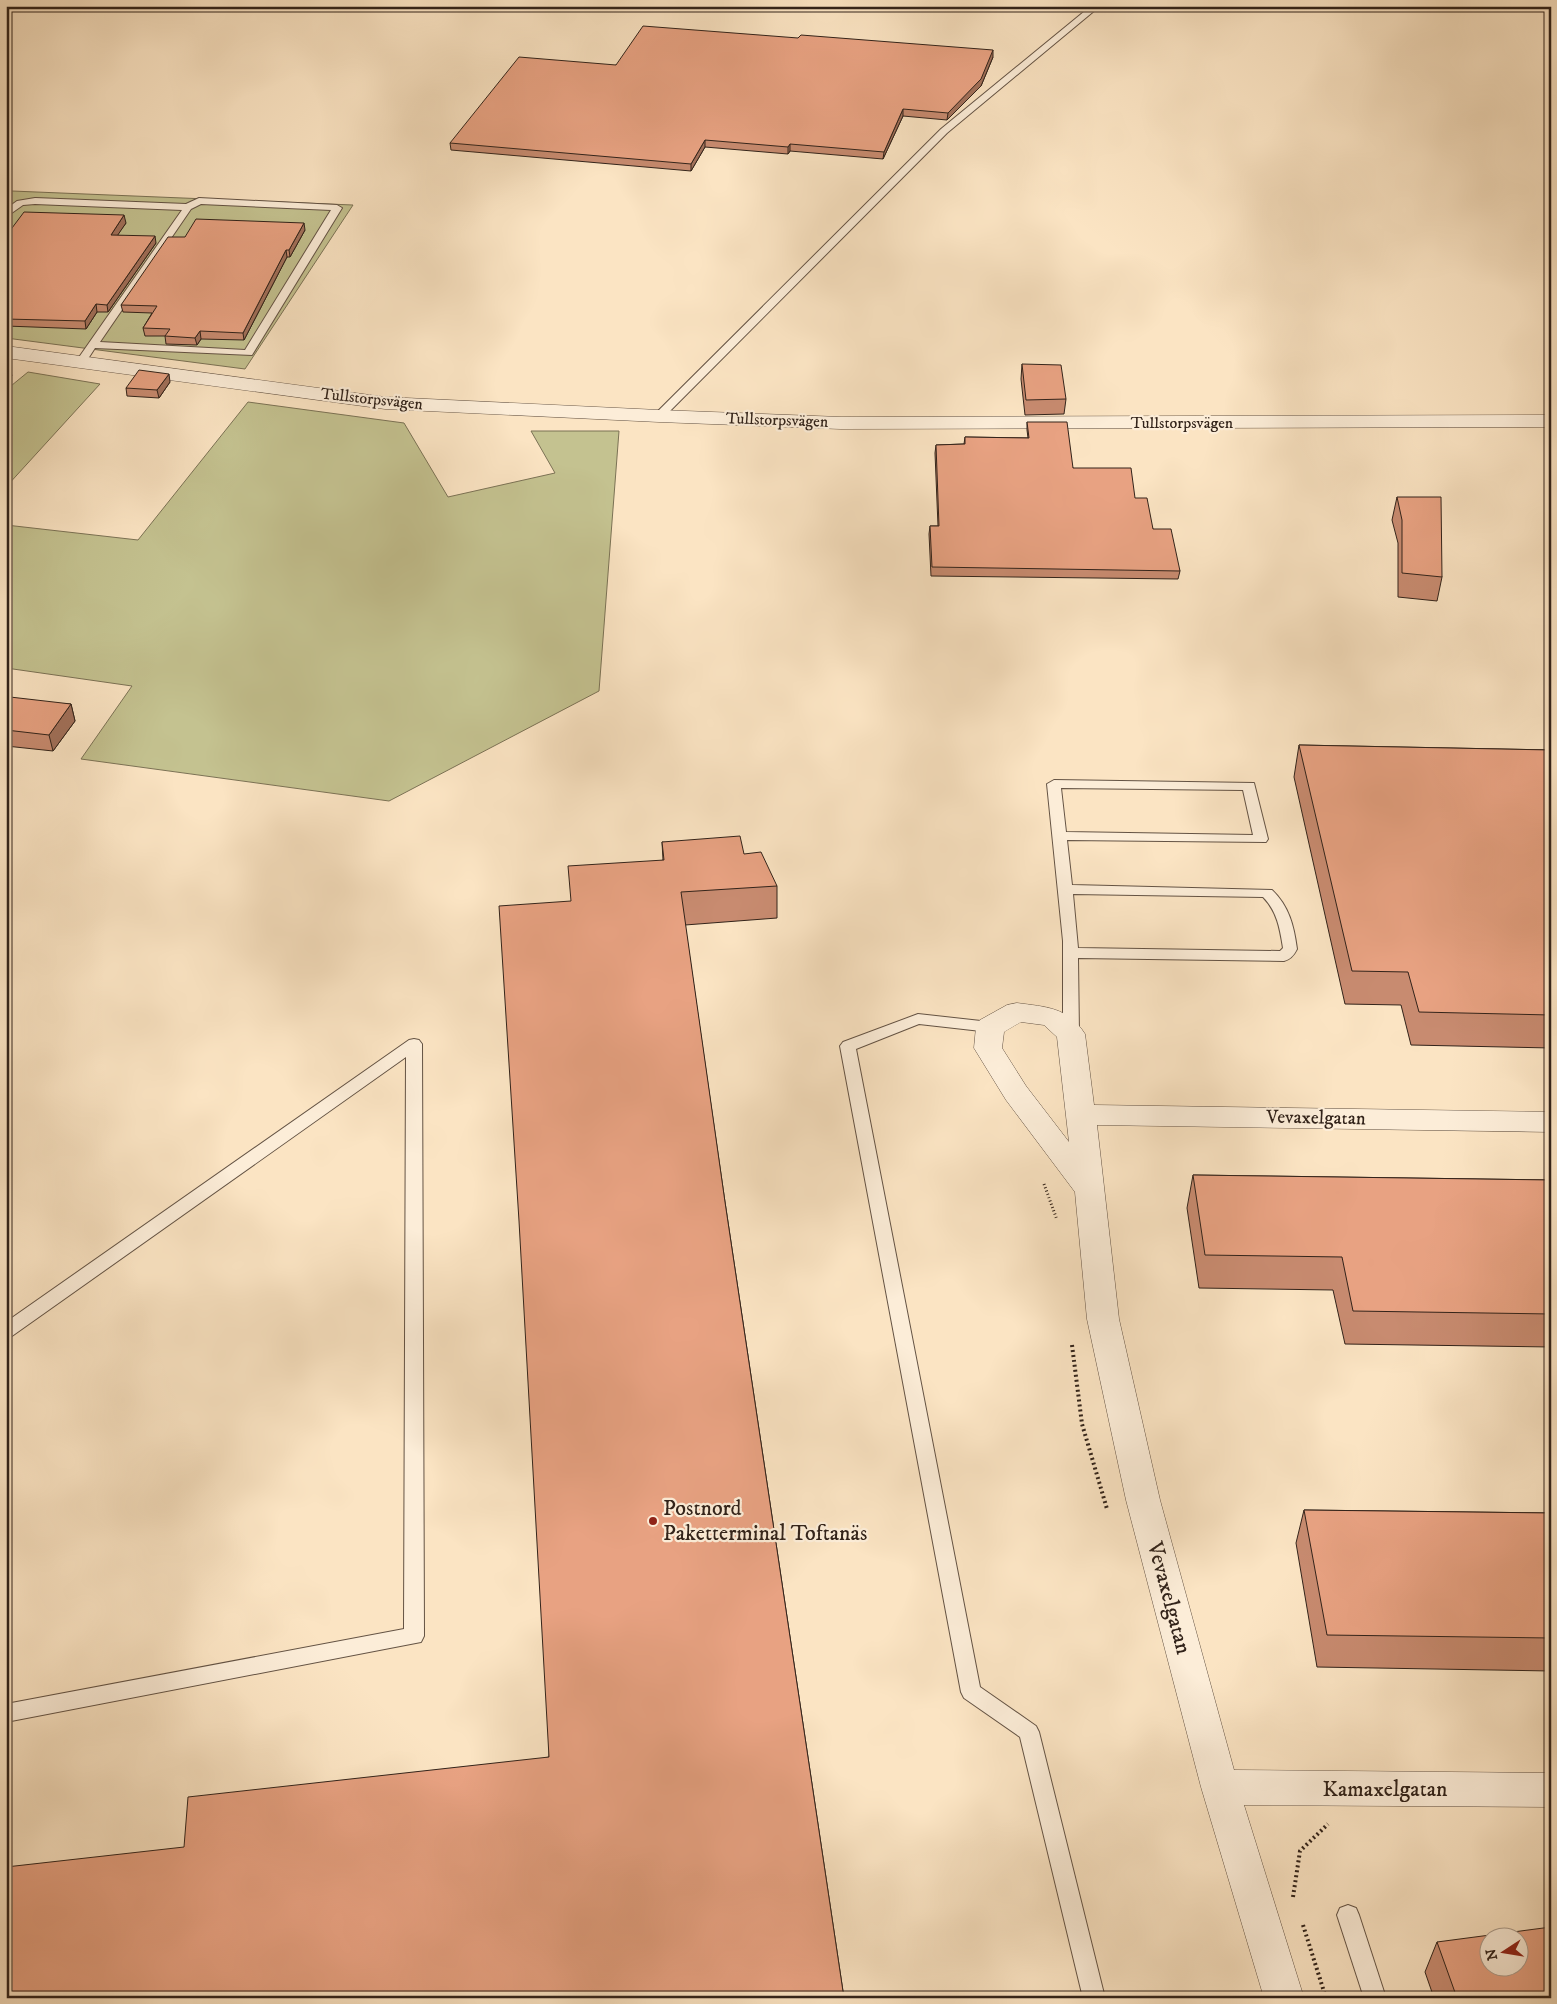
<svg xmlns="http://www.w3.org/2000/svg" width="1557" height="2004" viewBox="0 0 1557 2004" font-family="'IM FELL DW Pica',serif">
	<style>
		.green { fill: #c4c290; stroke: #7b7255 }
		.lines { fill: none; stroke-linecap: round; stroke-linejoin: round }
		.service-casing { stroke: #645344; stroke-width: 2 }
		.minor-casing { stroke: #645344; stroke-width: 1 }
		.path-far1 { stroke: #32231a; stroke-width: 3; stroke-dasharray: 1 2.5; stroke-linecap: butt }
		.path { stroke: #32231a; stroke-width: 4; stroke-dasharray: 2 3; stroke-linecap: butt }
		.service { fill: #fcedd8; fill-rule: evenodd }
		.minor { fill: #fcedd8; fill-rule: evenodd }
		.wall { fill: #c88b70; stroke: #32231a }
		.shaded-wall { fill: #a2715b; stroke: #32231a }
		.building { fill: #e8a282; stroke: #32231a; fill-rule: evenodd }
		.poi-dot { fill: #8f2418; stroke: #fcedd8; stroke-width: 2 }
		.labels { text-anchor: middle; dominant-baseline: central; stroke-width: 4.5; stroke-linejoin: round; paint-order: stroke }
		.far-street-label { font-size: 16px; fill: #32231a; stroke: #fcedd8 }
		.street-label { font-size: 19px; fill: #32231a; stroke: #fcedd8 }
		.near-poi-label { font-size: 22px; fill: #32231a; stroke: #fcedd8; text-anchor: start }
		.near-street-label { font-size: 22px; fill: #32231a; stroke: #fcedd8 }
	</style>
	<rect width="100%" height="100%" fill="#fbe4c3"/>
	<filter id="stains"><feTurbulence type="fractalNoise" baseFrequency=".004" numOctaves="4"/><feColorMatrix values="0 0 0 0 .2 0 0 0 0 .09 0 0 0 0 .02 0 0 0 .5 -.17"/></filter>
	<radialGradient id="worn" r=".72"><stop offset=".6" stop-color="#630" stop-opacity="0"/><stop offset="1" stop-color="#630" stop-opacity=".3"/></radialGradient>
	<!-- green -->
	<g class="green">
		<path d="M12,191l341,14 -108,164 -239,-31v-140z"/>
		<path d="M28,372l72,12 -94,103v-97z"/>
		<path d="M248,402l156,21 44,74 107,-24 -24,-42h88l-20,260 -210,110 -308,-42 51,-73 -126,-18v-143l132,15z"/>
	</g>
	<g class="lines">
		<defs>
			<g id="service">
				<path d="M1091,6h9l-153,127 -284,285h-8l-1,-2 1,-2 286,-285z"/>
				<path d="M35,198l151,6 13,-6 138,7 5,3 -90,147 -157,-7 -11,17 -4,1 -5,-3 107,-153 -147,-6 -12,1 -17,12v-8l11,-8zM201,204l130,6 -86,140 -145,-8 91,-133z"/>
				<path d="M1054,780l200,3 14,56 -2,3 -199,-2 5,45 200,5c17,16 22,36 25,59 -3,6 -6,10 -13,12l-206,-3 1,76 -3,4 -5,1 -5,-1 -3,-4v-93l-16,-157zM1061,788l182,2 10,45 -187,-3zM1073,894l190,3c14,14 17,32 20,51l-3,3 -202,-3z"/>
				<path d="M918,1014l72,8 5,1 3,4 -3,4 -5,1 -71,-8 -63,25 124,638 56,39 3,6 66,266h-22l-63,-261 -56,-39 -3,-6 -121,-646 3,-4z"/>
				<path d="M414,1039l5,1 3,4 2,592 -3,6 -415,80v-18l398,-75 2,-572 -394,279 -6,2v-16l403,-282z"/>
				<path d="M1348,1905l8,3 3,7 27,83h-22l-27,-83 3,-7z"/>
			</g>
			<g id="minor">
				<path d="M6,346l379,51 274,13 182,7 710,-2v12l-710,2 -182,-7 -274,-13 -379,-51z"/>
				<path d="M1017,1003c29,4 51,4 68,31l9,71 457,7v20l-454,-7 22,194 41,181 74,270 317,3v34l-307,-2 60,193h-40l-63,-211 -75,-287 -39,-181 -12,-127 -69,-92 -32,-52 2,-21 4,-7 27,-15zM1021,1022l23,3 13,12 12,105 -43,-56 -24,-38 2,-16z"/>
			</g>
		</defs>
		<!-- service casing -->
		<use href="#service" class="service-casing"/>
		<!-- minor casing -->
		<use href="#minor" class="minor-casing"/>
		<!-- path-far1 -->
		<path class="path-far1" d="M1044,1184l13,36"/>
		<!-- path -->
		<g class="path">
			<path d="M1072,1345l10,79 25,85"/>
			<path d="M1293,1897l7,-46 28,-27"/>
			<path d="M1303,1925l23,73"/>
		</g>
		<!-- service -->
		<use href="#service" class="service"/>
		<!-- minor -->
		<use href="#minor" class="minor"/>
	</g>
	<!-- wall -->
	<g class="wall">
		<path d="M993,57l-12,29 -34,34 -44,-4 -20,43 -93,-8 -2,3 -83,-7 -14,24 -240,-21 -1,-7 166,-78z"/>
		<path d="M126,223l-9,12 39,8 -48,69h-11l-11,17 -80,-3v-90z"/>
		<path d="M305,230l-15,27h-3l-43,83 -43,-1 -4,6 -31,-1 -1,-8h-20l-2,-8 9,-15 -29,-1 -2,-7 64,-68z"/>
		<path d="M1022,364l44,35 -2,15 -39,1 -4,-36z"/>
		<path d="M170,382l-11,16 -32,-2 -1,-8z"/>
		<path d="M1027,422l46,46 62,30 18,31 27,42 -2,8 -247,-3 -2,-42 1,-8h8l-3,-73 1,-8 28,-1 1,-7 63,1 -1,-8z"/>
		<path d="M1397,497l45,80 -5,24 -39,-4v-54l-6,-23z"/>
		<path d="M6,701l65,3 4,17 -22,30 -47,-5z"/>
		<path d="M1299,745l252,5v298l-140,-3 -10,-40 -56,-1 -51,-227z"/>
		<path d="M662,842l82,12 33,32v32l-92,7 40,277 119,796 -660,-151 365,-90 22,-856 92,-41z"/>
		<path d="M1193,1175l358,5v167l-206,-3 -12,-54 -134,-2 -12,-80z"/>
		<path d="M1304,1510l247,3v158l-234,-4 -21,-124z"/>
		<path d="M1437,1942l114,56h-117l-9,-26z"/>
	</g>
	<!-- shaded-wall -->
	<g class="shaded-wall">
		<path d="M993,50v7l-12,29 -34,34 1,-7z"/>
		<path d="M903,109v7l-20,43 1,-7z"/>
		<path d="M705,140v7l-14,24v-7z"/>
		<path d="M790,144v7l-2,3v-7z"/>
		<path d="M124,215l2,8 -13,19 -2,-7z"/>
		<path d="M304,223l1,7 -15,27 -1,-7z"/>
		<path d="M155,236l1,7 -48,69 -1,-7z"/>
		<path d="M286,250l1,7 -43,83 -1,-7z"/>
		<path d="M96,304l1,8 -11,17 -1,-8z"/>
		<path d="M200,331l1,8 -4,6 -2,-7z"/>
		<path d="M10,368l2,8 -6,4v-9z"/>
		<path d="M169,374l1,8 -11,16 -2,-8z"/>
		<path d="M71,704l4,17 -22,30 -4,-16z"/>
	</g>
	<!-- building -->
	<g class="building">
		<path d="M643,26l155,12 3,-3 192,15 -12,29 -33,34 -45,-4 -19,43 -94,-8 -2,3 -83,-7 -14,24 -241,-21 69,-86 97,8z"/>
		<path d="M24,212l100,3 -13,20 44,1 -48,69 -11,-1 -11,17 -79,-2v-83z"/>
		<path d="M196,219l108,4 -15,27h-3l-43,83 -43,-2 -5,7 -30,-2 5,-7 -27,-1 14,-22 -36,-1 47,-68h17z"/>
		<path d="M1022,364l39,1 5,34 -40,1z"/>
		<path d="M139,370l30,4 -12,16 -31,-2z"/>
		<path d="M1027,422h40l6,46h58l4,30h12l6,31h18l9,42 -248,-4 -2,-41h9l-3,-81 29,-1v-7l64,1z"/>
		<path d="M1397,497h44l1,80 -40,-4v-53z"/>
		<path d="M10,697l61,7 -22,31 -43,-5v-29z"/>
		<path d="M1299,745l252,5v265l-132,-3 -11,-40 -56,-1z"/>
		<path d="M740,836l4,18 17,-2 16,34 -96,6 44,310 119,796h-838v-131l178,-20 4,-50 361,-40 -30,-536 -20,-315 72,-5 -3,-35 96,-6 -2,-18z"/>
		<path d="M1193,1175l358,5v134l-198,-3 -11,-54 -137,-2z"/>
		<path d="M1304,1510l247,3v125l-224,-3z"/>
		<path d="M1551,1927v71h-94l-20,-56zM1490,1936h30v30h-30z"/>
	</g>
	<!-- markers -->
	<circle class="poi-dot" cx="653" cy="1521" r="5"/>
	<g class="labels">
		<!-- far-street labels -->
		<g class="far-street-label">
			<text transform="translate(372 399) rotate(6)">Tullstorpsvägen</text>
			<text transform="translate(777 420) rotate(2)">Tullstorpsvägen</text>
			<text x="1182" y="423">Tullstorpsvägen</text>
		</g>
		<!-- street labels -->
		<g class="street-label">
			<text transform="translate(1316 1118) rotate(1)">Vevaxelgatan</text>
		</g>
		<!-- near-poi labels -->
		<g class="near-poi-label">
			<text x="663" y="1508">Postnord<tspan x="663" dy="25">Paketterminal Toftanäs</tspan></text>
		</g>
		<!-- near-street labels -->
		<g class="near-street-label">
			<text transform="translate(1169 1598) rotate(75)">Vevaxelgatan</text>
			<text x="1385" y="1789">Kamaxelgatan</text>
		</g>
	</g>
	<!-- margin -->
	<rect width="1557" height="2004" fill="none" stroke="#fbe4c3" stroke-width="25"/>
	<rect x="8" y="8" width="1542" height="1989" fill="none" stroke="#32231a" stroke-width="2.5"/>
	<rect x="12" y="12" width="1532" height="1979" fill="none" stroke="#32231a"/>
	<!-- north arrow -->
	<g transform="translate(1504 1952) rotate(258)"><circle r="24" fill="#fcedd8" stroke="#ab9c8c"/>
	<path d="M0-4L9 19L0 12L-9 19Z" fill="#8f2418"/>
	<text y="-8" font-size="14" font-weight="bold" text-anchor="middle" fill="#32231a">N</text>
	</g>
	<rect width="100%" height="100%" filter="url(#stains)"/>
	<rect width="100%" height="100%" fill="url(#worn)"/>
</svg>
